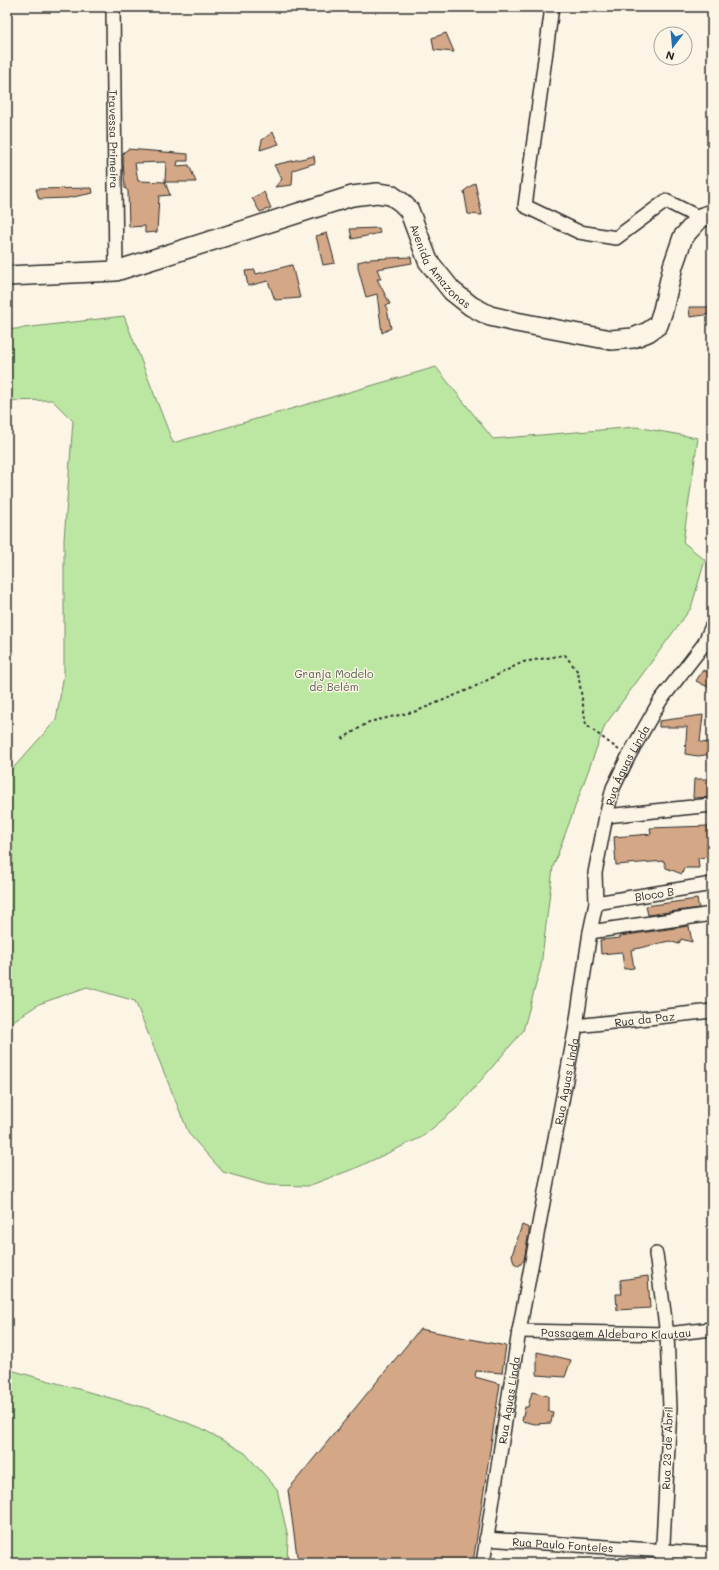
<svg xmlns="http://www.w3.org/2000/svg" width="719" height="1570" viewBox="0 0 719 1570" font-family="Mali,sans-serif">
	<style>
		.green { fill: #bce7a3; stroke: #748967 }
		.building { fill: #d4a886; stroke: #2b2b2b; fill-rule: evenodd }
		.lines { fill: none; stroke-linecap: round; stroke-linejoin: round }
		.street-casing { stroke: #2b2b2b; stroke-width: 16 }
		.secondary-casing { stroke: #2b2b2b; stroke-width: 22 }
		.path { stroke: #2b2b2b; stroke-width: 2; stroke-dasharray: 3 3; stroke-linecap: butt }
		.street { stroke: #fcf5e5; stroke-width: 13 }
		.secondary { stroke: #fcf5e5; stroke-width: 19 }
		.labels { text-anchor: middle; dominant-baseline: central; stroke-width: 3; stroke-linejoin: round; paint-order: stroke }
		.street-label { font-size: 11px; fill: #2b2b2b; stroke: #fcf5e5 }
		.park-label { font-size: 11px; fill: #4f5a49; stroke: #fcf5e5 }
	</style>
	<rect width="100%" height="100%" fill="#fcf5e5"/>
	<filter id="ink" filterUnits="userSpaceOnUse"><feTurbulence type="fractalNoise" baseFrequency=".025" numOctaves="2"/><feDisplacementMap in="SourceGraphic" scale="8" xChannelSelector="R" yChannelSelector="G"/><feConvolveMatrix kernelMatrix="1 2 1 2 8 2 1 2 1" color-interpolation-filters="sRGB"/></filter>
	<g filter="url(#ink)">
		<!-- green -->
		<g class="green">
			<path d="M124,316l49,127 263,-76 57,72 143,-12 62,11 -15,104 22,18 -14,48 -86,117 -52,142 -12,99 -18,65 -65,76 -36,30 -66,31 -48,18 -40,-1 -45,-13 -34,-38 -54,-133 -48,-14 -48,17 -32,21v-250l49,-55 8,-46v-134l9,-119 -21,-21 -45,1v-71z"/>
			<path d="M7,1369l146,41 48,18 44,25 32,36 11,48 -1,26h-280z"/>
		</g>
		<!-- building -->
		<g class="building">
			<path d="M446,33l8,19 -20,-2 -2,-12z"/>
			<path d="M273,132l6,12 -19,6 2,-10z"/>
			<path d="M128,149l60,5v7h-10l-1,5 12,-1 7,17h-31l5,13 -11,1 -2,36 -12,1v-7l-16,1 -1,-36 -3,-3 -2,-27v-8zM166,162l-1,20 -27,-1 -3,-18z"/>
			<path d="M314,156l1,7 -22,7 -1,15 -17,2 7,-8 -8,-14z"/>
			<path d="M475,183l7,32 -14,-1 -4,-23z"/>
			<path d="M92,188l1,5 -25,5 -29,1 -3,-10z"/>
			<path d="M264,192l7,16 -11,4 -8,-14z"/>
			<path d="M379,228l1,5 -28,6 -2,-10z"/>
			<path d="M327,233l8,30 -12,2 -7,-29z"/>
			<path d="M411,257l1,6 -35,6 4,10h-4l13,25 -4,1 5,23 -9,5 -5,-39 -11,3 -8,-29v-6l12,-3z"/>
			<path d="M292,265l8,33 -25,2 -7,-19 -20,5 -3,-15 10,-1 1,4z"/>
			<path d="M689,307h23v7l-22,3z"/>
			<path d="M703,670l9,5v14l-16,-8z"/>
			<path d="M703,715l-3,27 10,1 2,11 -14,2 -13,-2 2,-27h-28v-6z"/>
			<path d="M694,779h18v18l-19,1z"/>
			<path d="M708,826l1,31 -11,1 1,10h-15l-2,6 -16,-6 -2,-7 -48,4 -2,-28 37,-3 -1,-6z"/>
			<path d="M697,899l2,9 -51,7 -2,-9z"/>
			<path d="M689,926l3,16 -11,-3 -2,5 -10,-3 -38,9 3,18 -10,1 -2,-17 -21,2 -1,-14 20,-2v-2z"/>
			<path d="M522,1225l7,3v4l-5,28 -5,6 -5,-3 -2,-8z"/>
			<path d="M648,1276l2,32 -33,2 -1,-16h6l-2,-14z"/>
			<path d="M420,1329l86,17 -4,27 -26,-2 -1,6 25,7 -27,179h-175l-10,-73z"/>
			<path d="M537,1352l34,8 -6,17 -28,-2z"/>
			<path d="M532,1392l16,4v15l5,1 -2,11 -16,1 -13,-3 3,-14h3z"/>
		</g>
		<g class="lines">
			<defs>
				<g id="street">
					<path id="s1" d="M113,7l3,264"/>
					<path d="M552,7l-27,199 54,26 37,6 50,-37 34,17"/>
					<path d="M606,816l106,-11"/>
					<path id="s2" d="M596,903l116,-19"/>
					<path d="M590,932l122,-18"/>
					<path id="s3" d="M576,1026l136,-15"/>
					<path d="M656,1254l11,80 3,74 -8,155"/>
					<path id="s4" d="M519,1331l148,3 45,-5"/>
					<path id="s5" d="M486,1539l226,15"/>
					<path id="s6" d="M483,1563l36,-232 57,-305 14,-94 6,-29 -1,-30 11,-57 7,-28 15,-31 32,-56 44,-57 8,-18"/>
				</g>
				<g id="secondary">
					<path id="s7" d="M7,276l109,-5 236,-75 25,-3 14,2 10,7 8,8 19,51 24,30 19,15 19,10 26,6 95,18 22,-2 15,-6 10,-7 5,-15 10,-44 10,-29 17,-19 12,-4"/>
				</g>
			</defs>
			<!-- street casing -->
			<use href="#street" class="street-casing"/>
			<!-- secondary casing -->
			<use href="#secondary" class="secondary-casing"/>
			<!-- path -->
			<path class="path" d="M342,739l27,-17 48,-11 53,-22 53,-27 42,-7 13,17 8,53 33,25"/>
			<!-- street -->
			<use href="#street" class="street"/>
			<!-- secondary -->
			<use href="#secondary" class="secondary"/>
		</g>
	</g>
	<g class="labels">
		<!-- street labels -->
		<g class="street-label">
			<text stroke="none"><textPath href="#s1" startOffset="132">Travessa Primeira</textPath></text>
			<text stroke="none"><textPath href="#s7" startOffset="485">Avenida Amazonas</textPath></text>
			<text stroke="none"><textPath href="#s6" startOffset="813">Rua Águas Linda</textPath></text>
			<text stroke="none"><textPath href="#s2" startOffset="59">Bloco B</textPath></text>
			<text stroke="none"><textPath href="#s3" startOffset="69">Rua da Paz</textPath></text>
			<text stroke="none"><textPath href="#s6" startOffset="489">Rua Águas Linda</textPath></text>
			<text stroke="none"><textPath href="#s4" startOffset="97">Passagem Aldebaro Klautau</textPath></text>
			<text stroke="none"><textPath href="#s6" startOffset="165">Rua Águas Linda</textPath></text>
			<text transform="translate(667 1448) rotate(-88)">Rua 23 de Abril</text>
			<text stroke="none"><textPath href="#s5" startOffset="77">Rua Paulo Fonteles</textPath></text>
		</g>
		<!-- park labels -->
		<g class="park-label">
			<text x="334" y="673">Granja Modelo<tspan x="334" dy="13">de Belém</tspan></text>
		</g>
	</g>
	<!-- margin -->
	<rect width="719" height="1570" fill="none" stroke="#fcf5e5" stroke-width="24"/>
	<rect x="12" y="12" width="695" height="1546" fill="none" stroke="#2b2b2b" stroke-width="1.5" filter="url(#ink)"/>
	<!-- north arrow -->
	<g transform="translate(673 46) rotate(196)"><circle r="19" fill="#fcf5e5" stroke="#a8a49b"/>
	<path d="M0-3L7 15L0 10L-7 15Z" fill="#1f6fb2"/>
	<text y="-6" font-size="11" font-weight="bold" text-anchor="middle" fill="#2b2b2b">N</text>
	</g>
</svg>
